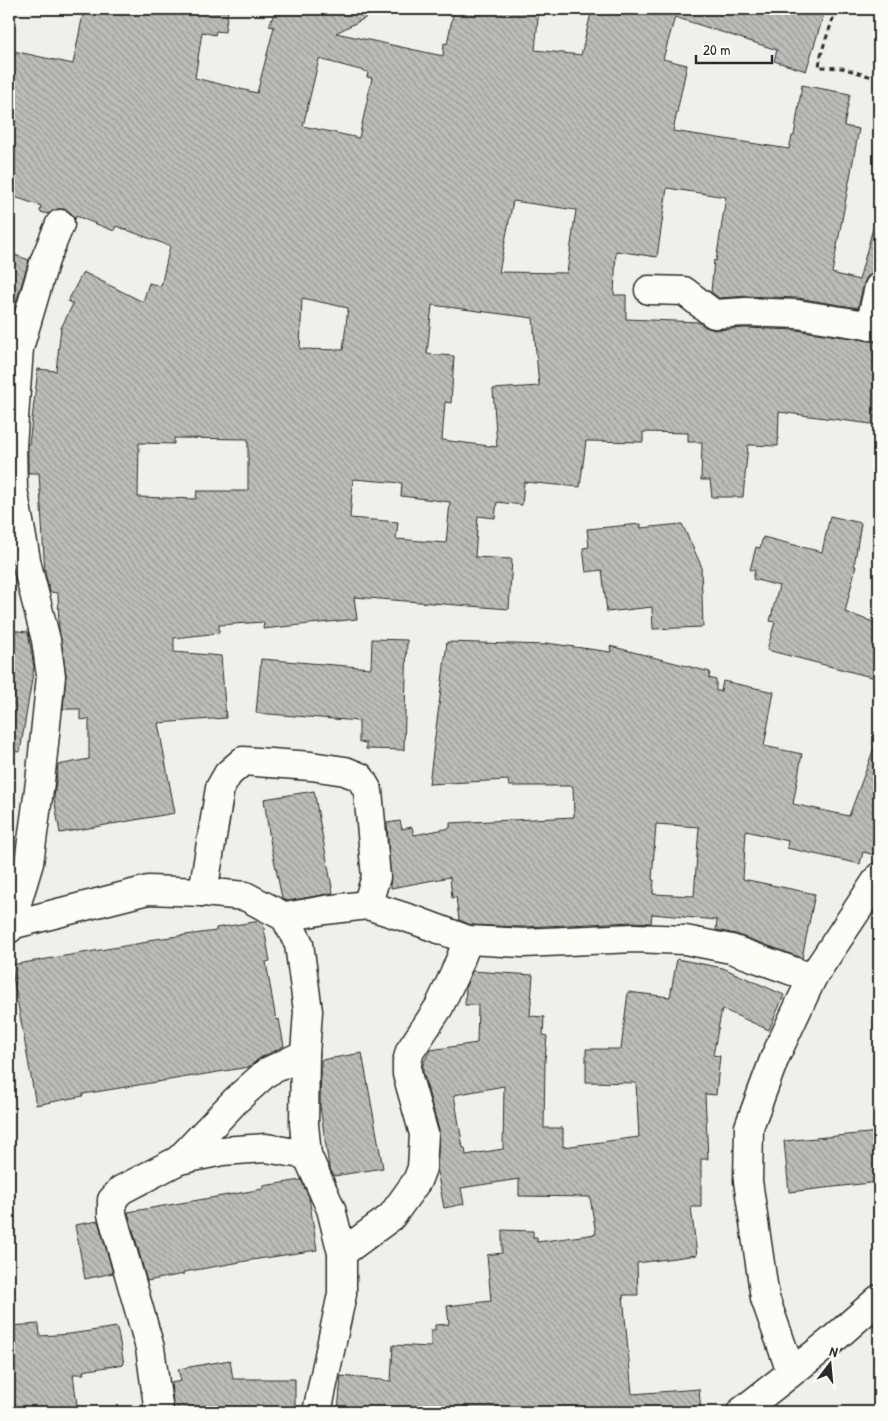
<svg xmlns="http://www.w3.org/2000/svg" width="888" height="1421" viewBox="0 0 888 1421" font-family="'Patrick Hand',sans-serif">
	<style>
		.building { fill: url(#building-back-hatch); stroke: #2b2b2b; fill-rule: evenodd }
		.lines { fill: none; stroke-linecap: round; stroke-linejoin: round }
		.minor-casing { stroke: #2b2b2b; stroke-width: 31 }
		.path { stroke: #2b2b2b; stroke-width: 3; stroke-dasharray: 5 4; stroke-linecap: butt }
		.minor { stroke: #fdfcf7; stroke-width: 28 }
	</style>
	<defs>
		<pattern id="building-back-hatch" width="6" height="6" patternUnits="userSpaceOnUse" patternTransform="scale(1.25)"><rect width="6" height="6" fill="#bdbcb8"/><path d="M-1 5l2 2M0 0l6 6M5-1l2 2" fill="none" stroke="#9a9996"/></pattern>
	</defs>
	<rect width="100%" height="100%" fill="#f0efeb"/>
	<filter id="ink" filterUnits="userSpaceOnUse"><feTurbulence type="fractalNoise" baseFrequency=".02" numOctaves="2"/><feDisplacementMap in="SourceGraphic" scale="10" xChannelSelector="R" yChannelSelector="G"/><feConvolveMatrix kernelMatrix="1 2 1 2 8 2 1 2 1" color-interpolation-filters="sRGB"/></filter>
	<g filter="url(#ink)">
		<!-- building -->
		<g class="building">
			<path d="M84,9h144l-3,23 -9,-1 -1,4 -13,-3 -7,46 62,15 17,-66 -5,-1 7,-17h107l-47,24 107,23 1,-13 3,1 7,-35h85l-4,41 46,5 11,-46h215l17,5 -18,57 -32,-10 3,-11 -102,-33 -12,42 24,6 -14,66 116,18 3,-13h2l8,-51 48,9 -6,32 15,3 -27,144 27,7 14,-52 6,1v43h-5l-7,5 -3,6 -6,25 -60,-10 -51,-2 -28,2 -8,-6 3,-32 2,1 10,-64 -59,-9 -10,69 -41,-6 -2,44h12v24l73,3 6,5 10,3 31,-2 49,2 84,12v83l-100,-13 -1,34 -30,-1 -5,52h-31l-2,-17h-9l1,-38h-14v-9l-45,-1v10l-57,-1 -6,46 -56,-5 -2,23 -25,-3 -2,16 -17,-2 -3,41 37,2 -3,50 -155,-12 3,22 -94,10 1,-7 -45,3v8l-45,5v14l47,4 5,62 -68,5 17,90 -115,20 -6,-35 4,-33 31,-6v-40l-9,1v-11h-17l3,-35 -7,-45 -1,-36 -8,-1 -5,-19 -6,-100h-11v-29h1l9,-75 18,2 5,-43 12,-24 -5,-3 15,-29 60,30 6,-19 12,3 9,-40 -54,-20 -2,5 -38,-15 -1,4 -3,-6 -6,-5h-8l-10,5 -8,-2 1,-6 -32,-11v-145l64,14zM319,59l49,13 -1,5 5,1 -13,60 -56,-12zM513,201l63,9 -9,63 -68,-1zM302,298l46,10 -5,42 -43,-1zM432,305l101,13 6,68 -46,3 4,58 -55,-7 3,-38 6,1 3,-47 -27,-2zM174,438l74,1v52h-51l-1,8 -58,-2 1,-54 35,1zM353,479l49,4 -1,13 49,6 -4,41 -50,-4 2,-17 -48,-4z"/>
			<path d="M9,253l20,7 -20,66z"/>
			<path d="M830,516l31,7 -7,43h2l-11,46 34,12v55l-112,-29 8,-28 -5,-1 9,-35 -26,-7 2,-9h-5l6,-23 4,1 3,-11 59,15z"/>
			<path d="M641,524v4l41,-4 19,41 2,62 -50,2 -1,-22 -45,5 -5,-42 -16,2 -3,-24 6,-1 -2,-18z"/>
			<path d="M9,630l19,2 6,35 -14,85 -11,-1z"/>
			<path d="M372,639l35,1 -3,110 -38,-1v-6l-7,-1v-21l-103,-8 5,-54 110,9z"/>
			<path d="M447,642l99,3v-2l65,9 -1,-6 100,26 -1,6 7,2v11h5l2,-10 51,11 -10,54 38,8 -9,50 56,12 28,-76h2v116l-16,-4 -3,12 -73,-16 1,-7 -42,-10 -3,48 72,15 -13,64 -66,-24 -20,-4 1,-10 -65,-6 -1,9 -18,-1 -110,5 -52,-2 -12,-5 -3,-23 -4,1 -2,-21 -59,11 -4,-65 13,-2 2,8 10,-2 2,8 36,-7v-5l124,-6 -1,-31h-64l-1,-6 -79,4zM656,824l43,3 -5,69 -41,-2 1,-14h-2z"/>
			<path d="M314,791l19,102 -45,8 -6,-3 -12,-58 -6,-41z"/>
			<path d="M260,921l3,2 7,38 -4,1 10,58 3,-1 5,27 -24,12 -11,9 -166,27v2l-47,9 -25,-140 137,-23v-2l68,-9v-3z"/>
			<path d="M677,959l46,9 61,27 -15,35 -47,-21 -9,46 7,1 -4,39 -11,-1 3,65h-7v48h-10l6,48 -60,8 1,32h-15l9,99 67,-5 2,23h-363l3,-36 50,5 2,-36 38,2v-17h4v-5l14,-1 -2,-18 44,-5 -4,-46 15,-2v-23l31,1v6h4v5l59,-8 -6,-37 -71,-1v-17l-58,9 3,16 -20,4 -7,-37 2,-41 -16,-58v-8l7,-14 47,-7 1,-38h-13l1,-19 6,-15 61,4 -3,41 14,1 -1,18 4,1 -2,24 -1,68h19v19l76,-10 -3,-54 -50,-1v-33h35l7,-57 42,5zM504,1086l-1,63 -37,6 -1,-7h-2l-9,-53z"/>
			<path d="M362,1053l21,115 -49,8 -5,-9 -9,-61 1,-46z"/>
			<path d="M879,1132v50l-90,10 -5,-51z"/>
			<path d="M301,1180l8,17 8,53 -65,10 -68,12v2l-37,7 -19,-69 135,-23v-3z"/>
			<path d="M98,1221l15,52 -28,6 -10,-54z"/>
			<path d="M39,1324l1,12 30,-2 47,-7 7,37 -41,7 1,3h-11l5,38h-65l-4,-52v-34z"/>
			<path d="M230,1360l3,19h62v33h-121l-3,-29 10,-2 -3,-12z"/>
		</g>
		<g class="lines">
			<defs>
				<g id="minor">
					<path d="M649,290l35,1 30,23 32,-2 51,2 82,13"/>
					<path d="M870,326l9,-39"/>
					<path d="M203,892l17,-104 8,-14 15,-13 68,5 34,5 15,6 8,14 8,86 -9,28"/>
					<path d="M285,917l40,-7 42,-5 50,16 51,19 55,3 111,-5 51,2 46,9 81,29"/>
					<path d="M11,925l137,-35 55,2 42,4 40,21 14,27 9,67 -3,43 -1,70 3,31 24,54 11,44v41l-25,118"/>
					<path d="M9,929l20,-66 11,-81 11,-106 -5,-36 -19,-75 -14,-76 -1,-43 7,-98 26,-88 15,-36"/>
					<path d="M179,1160l57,-60 31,-28 38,-18"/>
					<path d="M342,1253l49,-36 26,-36 5,-13 2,-34 -17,-60v-12l3,-11 29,-44 15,-32 14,-35"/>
					<path d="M791,1372l-26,-74 -17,-117 1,-54 26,-70 37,-79 67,-101"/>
					<path d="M159,1412l-9,-64 -38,-134v-14l9,-10 58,-30 43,-9 44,-3 41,7"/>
					<path d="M741,1412l88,-69 50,-44"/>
				</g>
			</defs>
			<!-- minor casing -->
			<use href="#minor" class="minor-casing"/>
			<!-- path -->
			<path class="path" d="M836,9c-5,19 -15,38 -17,58l23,1 37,11"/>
			<!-- minor -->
			<use href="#minor" class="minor"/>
		</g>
	</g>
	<!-- margin -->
	<rect width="888" height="1421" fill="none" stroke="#fdfcf7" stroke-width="30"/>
	<rect x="15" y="15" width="858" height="1391" fill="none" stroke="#2b2b2b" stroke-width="2" filter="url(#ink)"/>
	<!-- north arrow -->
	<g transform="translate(830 1364) rotate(16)" stroke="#fdfcf7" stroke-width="4" paint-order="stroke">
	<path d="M0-4L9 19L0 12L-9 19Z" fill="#2b2b2b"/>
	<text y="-8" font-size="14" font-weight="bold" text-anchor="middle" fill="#2b2b2b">N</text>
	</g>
	<!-- scale -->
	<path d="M696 55v8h76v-8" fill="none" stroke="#2b2b2b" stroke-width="2.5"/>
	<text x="703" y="55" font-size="15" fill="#2b2b2b" stroke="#fdfcf7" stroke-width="4" paint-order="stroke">20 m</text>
</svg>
